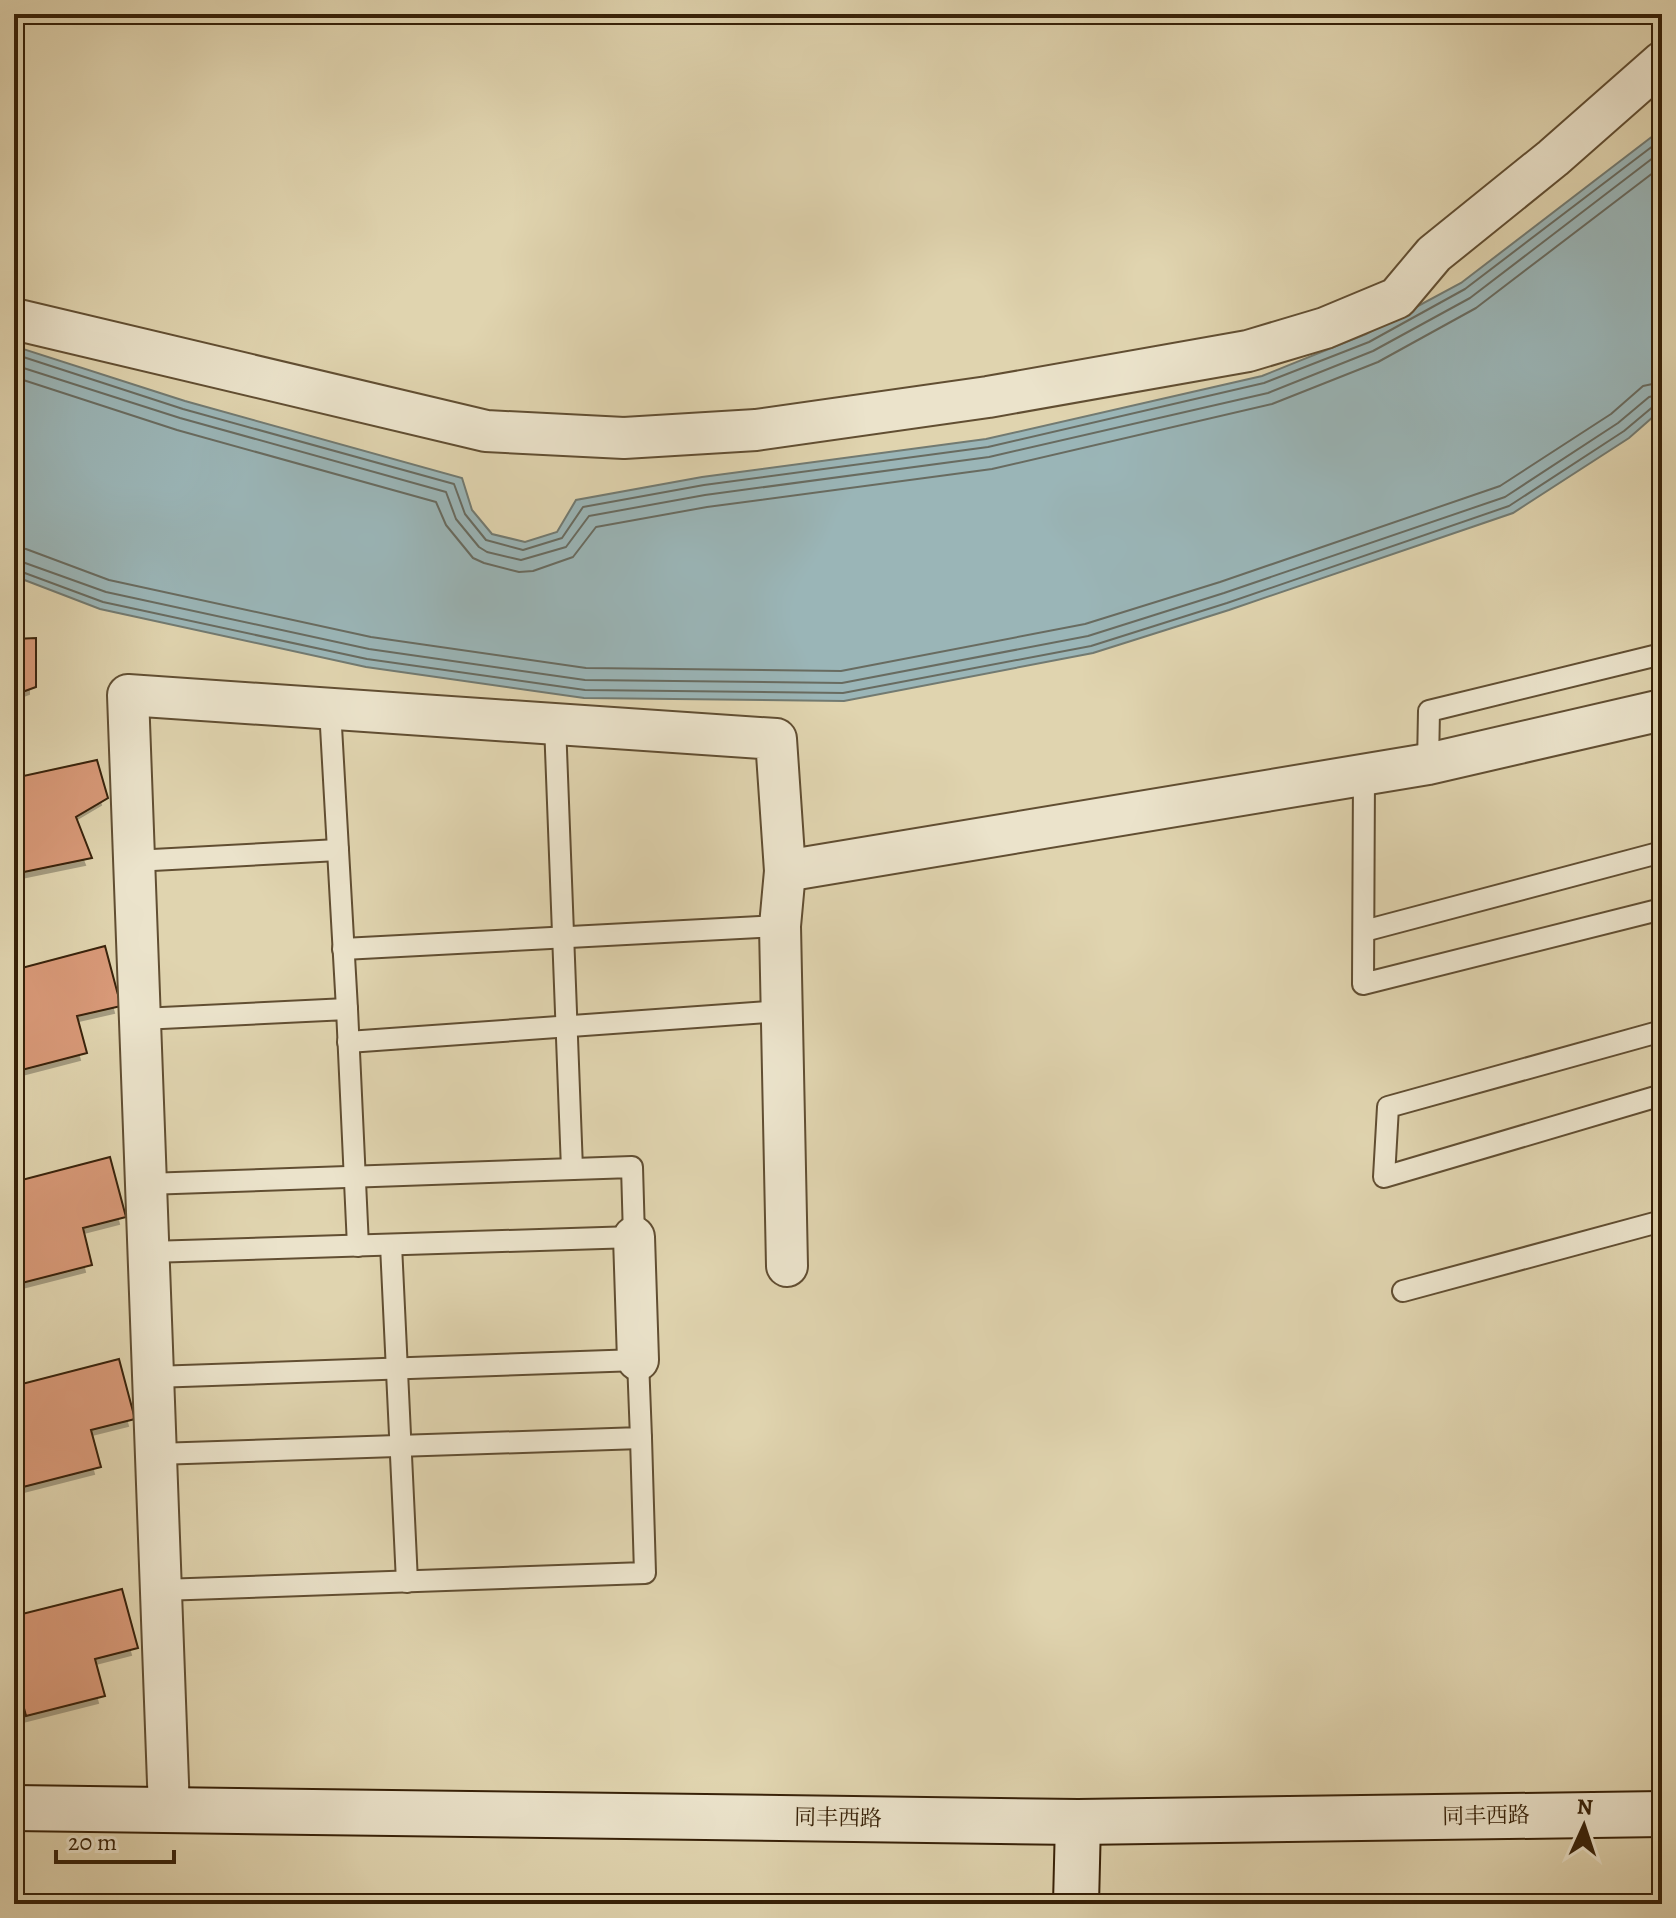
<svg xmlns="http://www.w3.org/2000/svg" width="1676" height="1918" viewBox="0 0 1676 1918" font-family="Alegreya,'Noto Serif SC',serif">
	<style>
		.water { fill: #9ab5b7; stroke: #727a71; stroke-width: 2 }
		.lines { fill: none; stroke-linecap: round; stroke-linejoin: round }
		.shore { stroke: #686b60; stroke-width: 2 }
		.building { fill: #d89978; stroke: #372108; stroke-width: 2; filter: url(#shadow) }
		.lane-casing { stroke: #614e32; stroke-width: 24 }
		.street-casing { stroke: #614e32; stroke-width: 44 }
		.secondary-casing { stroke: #372108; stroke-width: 48 }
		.lane { stroke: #ebe3cb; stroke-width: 20 }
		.street { stroke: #ebe3cb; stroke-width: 40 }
		.secondary { stroke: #ebe3cb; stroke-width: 44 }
		.labels { text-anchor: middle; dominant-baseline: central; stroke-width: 6; stroke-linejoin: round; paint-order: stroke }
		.street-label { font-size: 22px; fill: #372108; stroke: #ebe3cb }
	</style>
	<defs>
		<filter id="shadow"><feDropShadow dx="-7" dy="7" stdDeviation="0" flood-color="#0004"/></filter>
	</defs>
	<rect width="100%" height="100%" fill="#e0d4af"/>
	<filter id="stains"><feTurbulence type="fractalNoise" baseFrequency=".0025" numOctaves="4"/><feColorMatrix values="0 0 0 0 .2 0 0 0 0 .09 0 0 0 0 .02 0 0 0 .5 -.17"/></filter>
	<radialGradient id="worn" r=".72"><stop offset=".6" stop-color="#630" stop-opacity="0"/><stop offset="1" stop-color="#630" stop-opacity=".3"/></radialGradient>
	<!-- water -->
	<path class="water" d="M1662,129v280l-33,29 -116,75 -284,97 -136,43 -249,48 -260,-3 -218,-31 -266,-58 -86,-33v-230l171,55 277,77 10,32 20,24 33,8 32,-10 19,-32 126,-23 284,-38 276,-63 104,-42 95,-51z"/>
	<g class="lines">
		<!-- shore -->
		<g class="shore">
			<path d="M14,354l169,55 271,75 11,30 21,26 37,10 39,-12 21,-31 121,-22 284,-38 276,-64 105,-41 96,-53 197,-150"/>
			<path d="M14,365l166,53 266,74 10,27 23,28 8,5 34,8 45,-13 23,-31 116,-21 284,-38 279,-64 105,-42 97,-53 192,-147"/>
			<path d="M14,377l163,53 259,72 10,23 27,33 11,5 35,9 14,-1 40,-14 23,-30 111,-20 285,-38 280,-65 106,-42 98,-54 186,-142"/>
			<path d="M14,547l12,2 83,31 262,57 215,31 255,3 244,-47 135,-42 280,-96 111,-72 32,-28 19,-4"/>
			<path d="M14,559l92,33 263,57 216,31 257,3 246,-47 136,-43 281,-96 113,-74 31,-26 13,-3"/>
			<path d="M14,569l89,33 264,57 218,31 258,3 248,-47 136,-43 282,-97 115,-75 31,-26 7,-1"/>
		</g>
	</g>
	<!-- building -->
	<g class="building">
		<path d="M36,638v49l-22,8v-56z"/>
		<path d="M97,760l11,38 -32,19 16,41 -78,16v-96z"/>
		<path d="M105,946l16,60 -44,10 10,37 -73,19v-102z"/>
		<path d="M110,1157l16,60 -43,11 9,37 -78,20v-103z"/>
		<path d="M119,1359l16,60 -44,11 10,37 -78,20 -9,-35v-66z"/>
		<path d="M122,1589l16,59 -43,11 10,37 -79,20 -12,-47v-53z"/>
	</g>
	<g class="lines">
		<defs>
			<g id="lane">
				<path d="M330,709l17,300"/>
				<path d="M555,724l17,445"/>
				<path d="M1428,764l1,-53 233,-57"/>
				<path d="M1364,774l-1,210 299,-75"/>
				<path d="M134,861l204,-11"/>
				<path d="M1364,931l298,-79"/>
				<path d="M343,949l437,-23"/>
				<path d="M141,1019l206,-10 11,237"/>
				<path d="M1662,1031l-274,76 -4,70 278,-82"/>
				<path d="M348,1042l434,-31"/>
				<path d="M146,1184l486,-17 2,70 -485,15"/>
				<path d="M391,1245l16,337"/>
				<path d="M1403,1291l259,-70"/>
				<path d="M153,1377l485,-17 3,78 -485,16"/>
				<path d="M161,1590l484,-17 -4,-135"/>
			</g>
			<g id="street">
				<path d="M14,319l472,112 138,7 132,-8 232,-33 260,-46 77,-23 72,-30 37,-44 119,-96 109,-96"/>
				<path d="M785,871l643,-107 234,-54"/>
				<path d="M634,1237l4,123"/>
				<path d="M169,1810l-41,-1115 648,44 9,132 -5,55 7,340"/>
			</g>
			<g id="secondary">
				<path d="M14,1808l1064,14 584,-8"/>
				<path d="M1076,1904l2,-82"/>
			</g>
		</defs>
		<!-- lane casing -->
		<use href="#lane" class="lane-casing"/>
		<!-- street casing -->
		<use href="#street" class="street-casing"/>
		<!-- secondary casing -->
		<use href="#secondary" class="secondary-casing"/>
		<!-- lane -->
		<use href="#lane" class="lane"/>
		<!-- street -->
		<use href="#street" class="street"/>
		<!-- secondary -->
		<use href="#secondary" class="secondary"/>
	</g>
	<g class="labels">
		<!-- street labels -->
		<g class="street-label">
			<text transform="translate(1486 1816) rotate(-1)">同丰西路</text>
			<text transform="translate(838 1818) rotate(1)">同丰西路</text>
		</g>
	</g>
	<!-- margin -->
	<rect width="1676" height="1918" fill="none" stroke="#e0d4af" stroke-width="48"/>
	<rect x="16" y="16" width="1644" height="1886" fill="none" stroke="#372108" stroke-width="4"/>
	<rect x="24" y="24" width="1628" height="1870" fill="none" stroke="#372108" stroke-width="2"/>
	<!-- north arrow -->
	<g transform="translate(1584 1826) rotate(3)" stroke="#ebe3cb" stroke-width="6" paint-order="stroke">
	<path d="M0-6L14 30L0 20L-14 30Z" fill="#372108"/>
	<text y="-12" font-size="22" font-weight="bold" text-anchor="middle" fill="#372108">N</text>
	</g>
	<!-- scale -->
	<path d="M56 1850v12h118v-12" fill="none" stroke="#372108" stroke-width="4"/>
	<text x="68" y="1850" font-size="24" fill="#372108" stroke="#ebe3cb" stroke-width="6" paint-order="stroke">20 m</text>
	<rect width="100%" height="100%" filter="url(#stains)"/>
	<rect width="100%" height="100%" fill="url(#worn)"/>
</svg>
